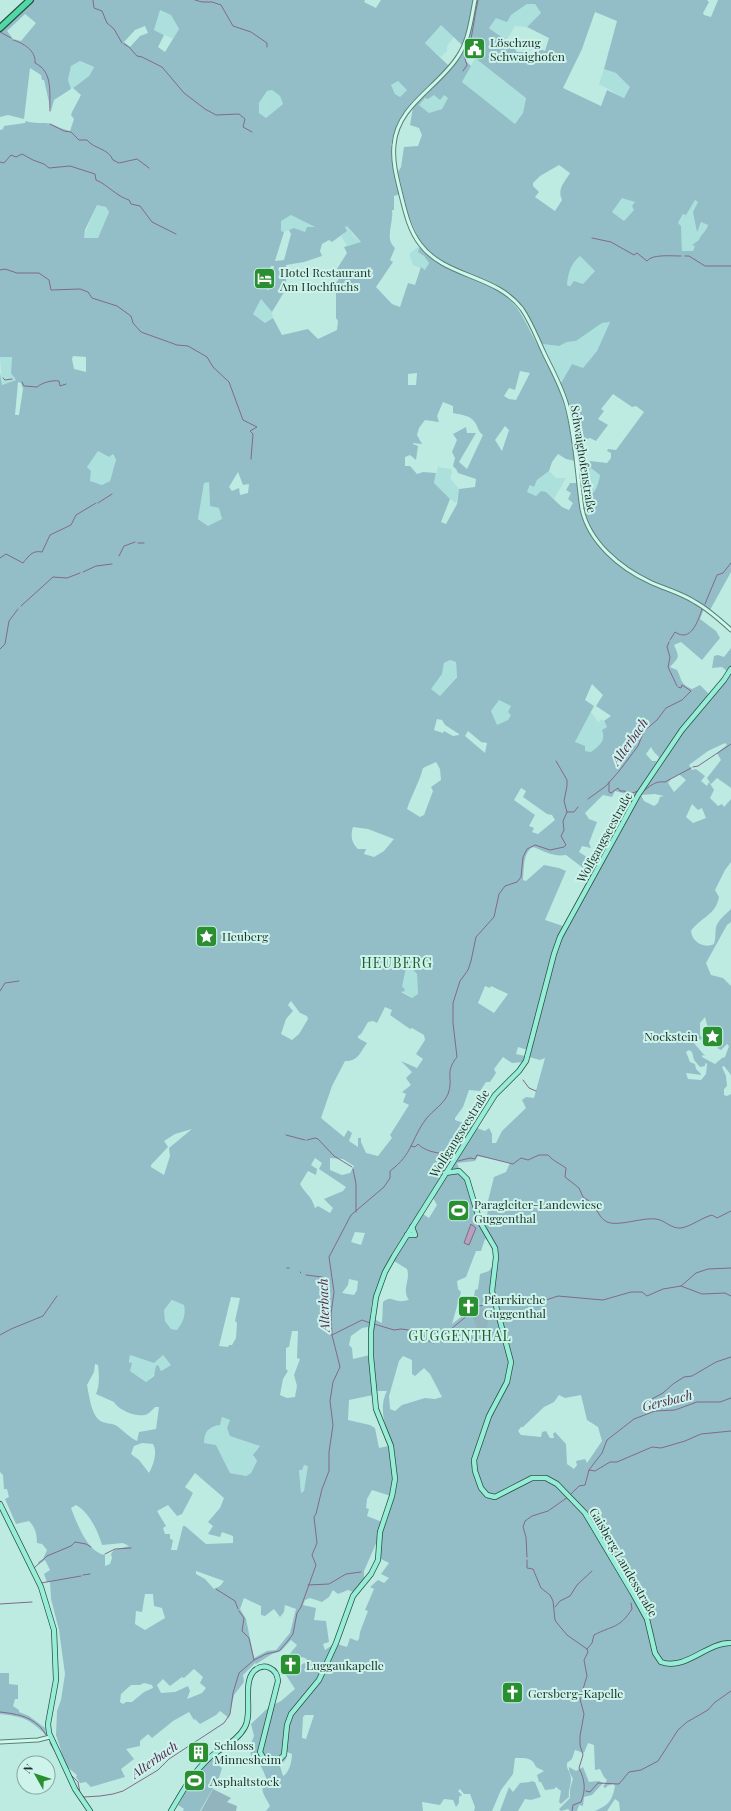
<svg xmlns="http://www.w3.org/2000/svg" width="731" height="1811" viewBox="0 0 731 1811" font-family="'Playfair Display',serif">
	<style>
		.farmland { fill: #ace0dc }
		.green { fill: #93bec8; fill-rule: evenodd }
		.cemetery { fill: #92b5bd }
		.water { fill: #b7a1bd; stroke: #84698a }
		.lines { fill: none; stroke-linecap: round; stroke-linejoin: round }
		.stream { stroke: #84698a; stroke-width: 1 }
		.minor-casing { stroke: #588271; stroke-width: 5 }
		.major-casing { stroke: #2c503f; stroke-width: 6 }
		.highway-casing { stroke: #2c503f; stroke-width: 8 }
		.minor { stroke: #d0f7ee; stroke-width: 3 }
		.major { stroke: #96eed9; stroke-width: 4.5 }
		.highway { stroke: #50d9a6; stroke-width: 5.5 }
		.labels { text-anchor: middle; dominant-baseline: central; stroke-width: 4; stroke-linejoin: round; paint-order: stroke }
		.poi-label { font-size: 12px; fill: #1c3228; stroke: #cdf3eb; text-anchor: start }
		.street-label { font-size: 12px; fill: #1c3228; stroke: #cdf3eb }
		.water-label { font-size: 13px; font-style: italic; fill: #522b51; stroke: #cdf3eb }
		.quarter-label { font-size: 14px; letter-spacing: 1px; fill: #1d5d2f; stroke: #cdf3eb }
	</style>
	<rect width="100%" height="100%" fill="#beebe1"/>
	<!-- farmland -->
	<g class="farmland">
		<path d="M534,3l7,10 -3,5 -11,9 -12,-1 -9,15 -17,-13 7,-11 5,1 10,-3 16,-11z"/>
		<path d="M160,10l11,5 8,14 -6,10 -19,-9z"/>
		<path d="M441,24l13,13 -7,9v5l-6,6 -16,-14z"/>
		<path d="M475,58l51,40 -3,15 -8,11 -53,-42z"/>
		<path d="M80,61l10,5h4l-5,10 -18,13 -3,-9 3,-14z"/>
		<path d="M604,69l12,4 14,14 -6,11 -25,-14z"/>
		<path d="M398,81l9,9 -7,7 -5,-3 -4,-9z"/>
		<path d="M272,90l8,6 3,8 -17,14 -7,-5v-10l8,-12z"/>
		<path d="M434,95h10l4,3 -6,11 -13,4 -10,-8 6,-7z"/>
		<path d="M622,197l13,5 -1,8 -10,11 -12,-9z"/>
		<path d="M695,200l3,1 -1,30 4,-9 7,3 -1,4 -6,5 -2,6 -6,5 2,1 -2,5h-11l-1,-24 -3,-3 5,-10h3z"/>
		<path d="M97,205l9,2 3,5 -11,26h-15z"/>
		<path d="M291,215l4,1 21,12 -9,-1 -2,5 -11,-4 -10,4 -3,-1v-10z"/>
		<path d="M347,225l7,11 7,6 -14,4 -6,-10 2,-1 2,-8z"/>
		<path d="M418,247v5l6,4 5,7 -4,7 -12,-5 -3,-9v-3z"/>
		<path d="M580,256l15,15 -12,13 -16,1 1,-9 6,-15z"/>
		<path d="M261,299l11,13 1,6 -8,5 -12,-9z"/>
		<path d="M610,322l-13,29 -14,18 -11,-5 -12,21 -18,-41 17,2 8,-4 9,-1 26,-18z"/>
		<path d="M0,357h12l1,18 3,5 -14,5z"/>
		<path d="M98,451l11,6 3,-3 4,7 -6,20 -8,4 -12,-4 1,-10 -4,-4z"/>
		<path d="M438,467l13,2 1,3 -2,6 9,11 -3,14 -11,-7 -11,-13z"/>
		<path d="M591,468l9,6 -2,12 -6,8 -5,3 -6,-2 -2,-10 7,-12z"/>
		<path d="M549,471l7,7h10l-12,21 -8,-7 -10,4 -9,-4 4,-8 3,3 3,-7z"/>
		<path d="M204,482h5l1,24 9,2 3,12 -14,6 -10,-7z"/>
		<path d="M450,660l6,2 1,14 -17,20 -10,-7 12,-15 2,-11z"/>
		<path d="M499,699l13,7 -1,9 -3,5 -11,6 -6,-15z"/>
		<path d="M591,712l7,10 4,-3 5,8 -5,16 -11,9 -6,-1 -10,-9z"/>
		<path d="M407,963l10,11 1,20 -5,4 -12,-7h4l-3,-4z"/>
		<path d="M173,1300l11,5 1,6 -3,14 -5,5 -6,-1 -6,-8 -1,-11z"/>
		<path d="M130,1355l24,8 9,-8 8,10 -11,6v-3l-14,14 -16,-11z"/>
		<path d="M222,1417l8,3 -3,8 33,18 -7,11 4,4 -6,12 -6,3 -15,-3 -14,-28 -12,-2v-9l4,-5 12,-4z"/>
		<path d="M304,1465l5,1 -1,6 -4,19 -3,2 -2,-23z"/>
	</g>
	<!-- green -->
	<g class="green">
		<path d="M33,0h332l-1,2 12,6 5,-8h93c-4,21 -7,42 -19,60 -21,31 -65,51 -64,93 1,13 6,28 9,41l-6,2v14h-2c2,13 -8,28 3,38l-5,12 3,2 -17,25 16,17 8,3 8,-24 7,2 6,-18 4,3 4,-7 -5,-7 -6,-4 1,-5c24,24 50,25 77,42 26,16 29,35 44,60 22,37 29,70 35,112l-9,-2 -8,-5 -6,8 -3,9 -12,9 -3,7 -4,-2 -3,7 9,4 5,-5 5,1 16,15 7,3 4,-7 -5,-4 3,-6 -5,-3 4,-7h7c3,7 3,17 4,25 3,18 12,31 25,43l-1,2 2,-1 22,19 58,27 17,11 -4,10 16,12 4,7 -18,22 -21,-18 -7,3c6,13 5,12 -4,22l7,3c6,11 2,13 15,19l8,-4 10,10 18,-23 -6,-5 -10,1 2,-12 4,-1 6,2 7,-9v140l-14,-10 -6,6 -4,-6 14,-18 -4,-7 10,-8 -2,-2 -17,8 -19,14 3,5 4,-1 9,7 -4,5 6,5 2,-4 5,8 -4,8 8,8 4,-2 2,3 7,-8v63l-6,8 -10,20 4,7c-3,18 -18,20 -28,34 1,11 13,18 23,13 2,-6 1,-11 2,-17 2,-7 10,-13 15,-18v13l-4,3 -21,38 5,12 12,3 8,8v89l-7,-9 -2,1 4,9 1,10 -3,3v6l3,1 4,-2v-13v730h-111l-1,-9 -4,-3 -8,12h-12c13,-6 17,-9 20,-25l-2,-2 -6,2 -1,2 -3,-1 4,-7 -3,-3 -4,-8 -5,1 -1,-25 -6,-2 -4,10 -9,-3 -3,9 -5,4c-1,6 4,10 4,16 0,7 -3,11 -2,18l-8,7 -2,-2 2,-11 -5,-4 -2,2 -9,1 -4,-8h-2l-2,-7 7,-4 -8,-4c-4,-10 -10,-9 -21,-9l-2,16 -12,16 -9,21h-18l1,-4 -5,-13h-6l-4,-5 -2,2 4,4 -3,2v6l-3,4 -3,-7 -9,-1 -4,6 -18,-3 1,9h-157l4,-5c-4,-9 -13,-17 -3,-26 -4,-10 -7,-18 -16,-24l-1,-10 4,-10 -3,-12 20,-19 -12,40v4l3,10 19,2 3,-4 6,-37 5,-10 21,-23 21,-43 10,3 3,-9 7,3 2,-2 1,-7 8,-21 -3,-1 9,-21 -4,-2 8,-7 6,3 5,-5 -8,-4 8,-11 -12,-6 1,-18 -14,32v9l-11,12 -5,-2 -10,4 -5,-4 -4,7 -7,5 -12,-4 -5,2 -2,5 13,3 -2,12 12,1 3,21 -6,2 2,6 9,-6 -17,38 -27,31 -6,40 -8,8 -11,-2 -4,-8 12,-46 8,-4 14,-12 -9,-14 18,-12 3,-4 -5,-2 -15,11 -7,-2 17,-21 -6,-5 -10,11 -9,3 -16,10 -1,-1 -12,12 1,7 -10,13 -5,23 -9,-7 -4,4 -16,9 -5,-5 -1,1 -5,-8 -16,9 -21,17 -4,-4 -8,7v5l-14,3 8,10 -13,10 4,8 -34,10 -5,-5 -6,1 -4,-6 1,-2 -11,-9 -10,-31 1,-24 4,-11 4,-26 -6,-44 -8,-31 -1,-17h-3l-3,-8 6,-4 -5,-10 -6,4 -1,-2 5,-3 4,-9 -5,-6 -5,-1c0,-9 -2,-16 -8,-22l-13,3 -11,-25 4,-2 -2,-8h-3l-1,-14 -3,-3v-1099l2,12 14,-5 -5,-7 1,-16h-12v-227l3,-1 1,-3 21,-3 1,-2c8,3 19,1 25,3 7,3 12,5 19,7l4,-12 -3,-4 1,-3 9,-17 -8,-7 16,-12 5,-9 -14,-6 -9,5 -3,14 3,9 -17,11 -3,11 -7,-31h-2l-1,-5 -11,-7 -6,51 -16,-4 -8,2v-86zM160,10l11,5 8,14 -14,23 -7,-5 6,-12 -10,-5zM25,14l11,9 -15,18 -8,-2 -6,-8zM441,25l21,20 -11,18 -3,2 -23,-22zM145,26l3,7 -8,3 -10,11 -6,-5 11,-12zM398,81l9,9 -7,7 -5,-3 -4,-9zM272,90l8,6 3,8 -17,14 -7,-5v-10l8,-12zM97,205l9,2 3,5 -11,26h-14l1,-8zM291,215l24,12h-8l-2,5 -11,-4 -5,2 2,4 -7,26 -9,1 9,-29 -3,-1v-10zM347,226l14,16 -17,5 3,6 -12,19 4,4 -1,5 -2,1v36l2,3 -1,9 -19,9 -10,-10 -26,6 -9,-17 -8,5 -12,-9 8,-15 11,13 14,-23v-24l18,-3 18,-6 -2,-5 2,-7 7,-4 3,2 15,-11 -2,-4zM271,266h3l-5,24 -12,-5 4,-15 7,3zM73,356l13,1v15l-12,-3 -2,-10zM520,371l10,2 -14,27 -7,-1 -5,-3 5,-8 6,2zM417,373l-1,12h-8v-11zM18,382l3,1 2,6 -4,26h-4zM443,402l10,4v7c9,2 18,2 23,11 3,6 2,7 7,11l-16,34 -8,-7 17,-29h-9l-1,-6 -13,7 4,6 -5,12 3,6 -2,8 3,3 2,4 18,6 -1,8 -16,2 -2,15 -11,20 -5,-2 9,-23 -16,-16 2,-10 -13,-1 -6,2 -7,-8h-5v-9l5,-2 6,5 2,-14 -5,-2v-1l9,1 -5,-9 2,-7 6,-8 14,2 -2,-6zM505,426l4,4 -7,21 -7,-11zM98,451l11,6 4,-3 3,6 -6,21 -8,4 -12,-4 1,-10 -4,-4zM238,472l5,13 6,-1 -1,9 -8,2 -1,-7 -7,3 -3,-4zM209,482l1,24 9,2 3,11 -14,7 -10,-7 6,-36zM450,660l6,2 1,15 -17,19 -9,-7 11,-15 2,-11zM592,684l11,11 -7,11 15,10 -7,5 3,6 -5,3c4,11 -2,15 -11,22l-6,-1v-5l-10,-4 19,-36 -9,-6zM499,700l12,6 -3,6 3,3 -3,5 -11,5 -6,-14zM437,719l5,1 3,5 14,9v1l-6,1 -9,-5 -1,2 -9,-3zM468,731l13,11 6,1 -2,10 -20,-17zM651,747l3,5 5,5 -2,4h-5l-6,-7zM436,762l4,7 1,11 -10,7 2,4 -9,24 -4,2 -13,-8c5,-15 12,-26 16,-41zM678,775h2l6,5 -12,12 -6,-9 4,-5zM521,788l5,3 -3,6 24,17 5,1 3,5 -17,14 -6,-2 2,-4 -5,-2 6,-11 -21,-15zM615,791l19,5 -33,62 -7,-5 -4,6 -11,-7 3,-6 9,2 -2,-5 8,-21 -8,-3 -4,-6 18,-18 9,2zM655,794l9,2 -4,1 -2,6 -4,3 -10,-5 -3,-6zM692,804l6,6 4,-2 4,10 -13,5 -7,-6zM353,827l15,2 26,10 -10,12 -10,6 -10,-3 2,-5h-8c-6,-5 -8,-14 -5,-22zM533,847c11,4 20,10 33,8l25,19 -28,52 -18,-6 21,-49 -7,-3 -15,-3 -18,16 -3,-1c1,-11 0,-28 10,-33zM407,963l10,11 1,20 -6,4 -11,-6 4,-1 -1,-3 -2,-1zM485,986l5,2 1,-2 17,8 -14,19 -16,-10zM291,1001l9,12 7,3 1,3 -9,15 -7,6 -11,-6 5,-15 7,-8 -5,-6zM385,1007l7,3 -2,5 20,14 2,-1 12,7 1,5 -9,14 7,5 -6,9 -16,-7 11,11 -6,6 5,7 -9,7 4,2 -3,8 6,3 -19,30 2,3 -14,18 -12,-3 -5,-11v-4h-3v9l-9,-6 3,-8 -4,-3 -4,7 -23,-19 11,-32 13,-25c13,1 16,-10 22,-18l-9,-5v-2l3,-2 7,-12 5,-1 4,2zM705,1017l4,15c7,0 13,5 14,11l-6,5 4,2 6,-6 2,2 -4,11 -3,1 -7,6 -13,-7v-2l3,1 -12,-14 1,-7 4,5 5,-1 -3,-4v-12zM518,1047l13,4 -2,6 11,3 5,-2 -11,40 -8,-1 -4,3 4,8 -24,23 -6,12h-4v-9l-3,-6 -4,3 -30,-11v-2l8,-11 6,-17 11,1 6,-9h4l6,-9 -2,-4 9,-12 9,6 11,-1 2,-6 -9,-2zM689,1050l3,2 2,8 6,7 5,-1v-3l2,1 -1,10 -5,6 -13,-1 -2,-6 16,2 -6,-6 -1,-5 -5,-2 -4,-10zM192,1129l-23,19 1,8 -6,19 -13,-8v-2l17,-18 -4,-6 11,-7zM478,1156l32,7 -4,9 -12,5 -6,24 1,1 -4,28 -18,-52 -8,-10 -2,-5 18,-2zM315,1158l7,5 -3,6 27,18 -3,4 -19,8 9,9 -3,5 -12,-7 -3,2c-4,-13 -9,-13 -15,-24l8,-13 8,4 1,-6 -6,-4zM330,1158l13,1 11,7 -4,7 -8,2 -12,-5zM433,1198l4,7 -8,13 -9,-6zM355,1232l10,1 -4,12 -10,-3zM485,1239l8,3 2,21 -6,8 -9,3 -2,15 -3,1 -1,6 4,8 -26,20 9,-32 -3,-3 -1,-8 9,-4 10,-26h5zM394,1261l13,8c4,11 -6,21 2,31 -3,0 -7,2 -10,1 -7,-1 -9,-5 -16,1l-1,21 -12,-6 2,-16 8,-7 8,-24zM349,1279l9,2 -1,9 -3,5 -12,-2 6,-8zM231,1297l9,1 -5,23 2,2 -1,15 -4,7h-3l-1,2 -9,-1zM172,1300l12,5c2,9 -1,18 -7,25l-6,-1 -6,-8 -1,-11zM368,1327l2,28 -17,4 -1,-11 -3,-3 2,-9 11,-8zM292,1331h6l-1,27 3,1 -6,16 3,11 -2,11 -8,1 -7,-3 3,-16 5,-8 -2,-2v-21l3,-1zM130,1355l24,8 9,-8 8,10 -10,6 -3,-6 -2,1 -2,10 -8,6 -16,-11 2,-8 -3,-1zM403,1356l9,4v14l3,2 9,-8 6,6 12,23 -7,2 -10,-1 -23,7 -7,6 -5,-2 -1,-13 10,-35zM95,1364l3,1c1,9 2,20 -2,29l18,8c4,8 22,15 31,13 4,-1 7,-5 10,-8h4l-3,22 -17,3 -2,9c-8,-4 -13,-10 -20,-15 -5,-3 -13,-2 -18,-6 -8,-7 -10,-25 -12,-35l7,-13zM376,1388l1,3h10c-9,17 -2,37 6,54l-14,3 -4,-20 -5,-3 -22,-5 1,-20 24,-5zM559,1395l6,3 16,-3 6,25 11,7 4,14 -15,22 -2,-4 -9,2 1,4 -3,4 -7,-5 -1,-20 -11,-12 -2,2 1,4h-4l-4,-7 -4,1 -1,5 -20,-2 -3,-4 3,-4h2l21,-20 10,-5zM222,1417l8,3 -3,8 3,8 30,10 -7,9 4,6 -6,12 -5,3 -16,-3 -14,-28 -12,-2c0,-12 5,-16 16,-18zM142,1443l11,1c5,8 0,22 -4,29l-10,-13 -8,-6 3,-8zM304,1465l4,1 -4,25 -3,2 -2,-23h3zM195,1473l29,25 -4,10 -12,14 5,4 -5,8 12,3 2,-5 11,4v7l-27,1 -21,-18h-2l-6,24h-6l2,-10 -3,-1v-5h-5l-2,-6 3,-2 -9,-15 11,-6 9,11 5,-2 11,-21 -8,-6zM372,1490l19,6 -9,26 -15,-6 2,-7 -3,-1 1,-9zM76,1505c13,7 22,26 26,40l21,-2 6,3 -15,4 -3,4 1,4 -2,6 -5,2v-11c-18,-3 -28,-32 -34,-47zM196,1571l28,10 -4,5 -6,3 -9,-10 -9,-5zM145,1594h8l1,12 8,2 3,10 -20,12 -10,-6 1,-13 6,1zM244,1598l17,8v9l4,1 9,-7 6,8 4,-5 1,-7 11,4 -6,24 -14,17 -9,1 -13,7 -8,-39 -6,-10zM194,1669l9,8 -3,6 6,5 -4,5 -15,6 3,-8 -2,-5 -13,6 -14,1 -4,-8 6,-6 7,7 12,-9 2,1zM144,1683l8,2 1,3 -9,4 -12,10h-6l-3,2 -3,-2 1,-8 10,-9h9zM305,1715h9l-8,24 -4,-1v-3l1,-18zM287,1752l5,2c0,7 -3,19 -9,22l-3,-10 6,-7z"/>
		<path d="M475,0h232l2,2 -6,11 1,2 7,2 7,-17h13v572l-21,38c-43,-27 -107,-39 -125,-93 -3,-7 -3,-15 -4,-22 14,3 17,-9 19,-20l-9,-7 -5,5 -6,12 -2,-13 12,-11 17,2 4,-5v-5l-4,-2 1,-2 8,1 28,-38 -8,-6 -4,1 -19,-13 -12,15 3,2 -6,8 10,6 -12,16 -6,-3 -6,2 -8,-6 -3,1 -13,-50 12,-21 11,4 14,-17 13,-29 -8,1 -26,18 -9,1 -8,4 -17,-2 -11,-22 -20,-26 -22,-14 -42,-17 -12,-8 -11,-10 -5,-7 -11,-26 -10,-42 3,-5 3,-20 14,-1 4,-11 -3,-7 -9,-3 3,-18 45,-48 7,-12zM527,4h8l6,9 -14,14 22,11 -4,13 -6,-2 -1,3 4,4 -1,4 -17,-5 1,-3h-8c-6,-10 -18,-16 -28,-24l7,-10 11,4 4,-7zM595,12l22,9 -13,48 12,4 14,14 -6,11 -17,-8 -6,16 -38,-18 19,-39zM471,45l7,3 -3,10 51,40 -3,15 -8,11 -53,-42 9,-16 -6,-6zM434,95l6,5 4,-5 4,3 -6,11 -13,4 -10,-8 6,-7 3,1zM559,165l11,8c-6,10 -13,16 -8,27l-7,11 -20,-14 4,-5 -6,-6v-3l7,-7zM622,198l13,4 -3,4 2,4 -10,11 -12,-9zM695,200l3,2 -5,10 4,20 4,-10 7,3c-1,6 -7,8 -9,15l-7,5 3,1 -2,5h-11l-1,-25 -3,-3 5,-9 3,1zM580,256l15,15 -12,13 -9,-3 -4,5 -3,-1c1,-11 4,-22 13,-29z"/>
		<path d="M0,1673h9v11l9,1v14h-3l-2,7 6,4v2l10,4 16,12 1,7c-18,-17 -22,-18 -46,-21z"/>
		<path d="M211,1759l11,9 -3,10 -19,33h-17l1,-2 -6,-4 13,-25z"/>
		<path d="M569,1767l7,4 7,-4 6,15 10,-1 4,2 -11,12 -8,2 -1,9 -4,-1 -2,6h-7l-2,-2 -7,2 -2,-2 11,-11v-9l3,-10 -4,-8z"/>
		<path d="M531,1781l4,1 6,15 -10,3 -6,-1 -7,12h-18l9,-24 4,5 7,-9 10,-1z"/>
	</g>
	<!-- cemetery -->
	<g class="cemetery">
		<path d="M483,1308l6,8 -3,18 -7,-1 -7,-17 4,-6z"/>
		<path d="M213,1789l18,9 -4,4 10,4 -1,5h-35z"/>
	</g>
	<!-- water -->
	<path class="water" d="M471,1224l5,4 -7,17 -5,-2z"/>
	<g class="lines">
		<!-- stream -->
		<g class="stream">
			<path d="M93,0l1,8 8,3 5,12 7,6 8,14"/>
			<path d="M195,0l7,2h10l9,3 12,21 18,6 16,11v4"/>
			<path d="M0,32l11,6"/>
			<path d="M13,40c10,3 23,10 22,23 19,9 14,32 15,48"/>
			<path d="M124,44l5,3 8,9 5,1 20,10 22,26 21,16 11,6 23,-1 6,5 -2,8 9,5"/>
			<path d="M468,51c5,-16 6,-34 10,-51"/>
			<path d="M465,57l2,-4"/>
			<path d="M463,71l4,-6 -2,-6"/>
			<path d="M50,124l14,7 7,1 8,8h8c7,9 21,8 26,20l6,3 18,-4 12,9"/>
			<path d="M0,162l4,1 7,-8 5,2 6,-3 11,6 11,4 5,4 21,-2 25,8 1,6c12,5 20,16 33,20l2,4 9,2 12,16 24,12"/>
			<path d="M592,238l19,4 23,13 3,-2 10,8c5,-7 24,-5 34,-5"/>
			<path d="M685,256h4l16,10h26"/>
			<path d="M0,270l5,-1 12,4h22l10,7 2,10 29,-1 8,3 4,6 25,8 14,10 2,7 8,9 36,13 11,1 19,11 6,10 16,15 14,38 14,7 -7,4 3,3 -2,25"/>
			<path d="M3,378l2,2 7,-1"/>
			<path d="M22,382l2,4 13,1c6,-5 16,-7 22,-6l1,5 6,-2"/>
			<path d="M98,503l14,-9"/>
			<path d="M138,543h6"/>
			<path d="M119,556l5,-10 11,-4"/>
			<path d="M0,558l6,-4 17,9c6,-7 9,-13 19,-11l8,-17 21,-10 5,-10 20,-12"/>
			<path d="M83,572l13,-6 16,-2"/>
			<path d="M705,604l12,-29 6,-2 8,-10"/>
			<path d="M21,606l32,-29 14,1 13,-5"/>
			<path d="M670,640l5,-8c16,11 23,-11 27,-23"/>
			<path d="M669,642l-2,5 3,10 -2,10 9,19"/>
			<path d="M0,649l5,-5 4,-23 9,-12"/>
			<path d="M556,761l11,19v6l-3,15 3,11"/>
			<path d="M693,767l5,-1 33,-22"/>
			<path d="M609,782v10l2,1 7,-5 2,3h5l2,4 11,-4"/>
			<path d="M645,790c7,-6 12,-9 20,-8l26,-14"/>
			<path d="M588,799l18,-13 14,-16 18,-24 6,-15 13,-11 9,-12 16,-8 9,-9 -9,-6 -1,3 -3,-1"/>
			<path d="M0,991l5,-8 14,-2"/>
			<path d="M523,1080l6,8 7,3"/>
			<path d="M286,1135l19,5"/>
			<path d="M307,1140l8,-2 3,1 16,17 18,11"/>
			<path d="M411,1146l4,1 3,-3c6,6 14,8 21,9l1,6 5,2 6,-4"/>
			<path d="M458,1161l12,-3 5,1 2,-4 36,9 8,-6 7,2 11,-5h9c5,6 11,8 18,13l-1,9 14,11 4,9c15,8 14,20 24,25 11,5 36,-5 49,-3 9,1 15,10 25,9 11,-2 20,-10 31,-13l5,3 14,-7"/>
			<path d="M353,1169l3,15v28"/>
			<path d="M287,1268h2"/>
			<path d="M300,1272l1,1"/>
			<path d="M306,1275l16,2"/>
			<path d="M325,1280h5"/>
			<path d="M681,1286l21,8 23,-1 6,3"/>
			<path d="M497,1301l1,-2 45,2 15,-5 45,4 28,-8h11l5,4 16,-7 18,-3 15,-13 12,-4 23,-1"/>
			<path d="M374,1324l20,6 7,-1 15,2 10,6 4,5"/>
			<path d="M0,1335l11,-6 32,-13 14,-20"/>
			<path d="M332,1335l30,-15 8,3"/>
			<path d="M434,1343l45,-37 14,-2"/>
			<path d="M648,1401l15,-8 10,-9 11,-7 8,-1 24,-14 15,-5"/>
			<path d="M589,1470l6,1 15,-9h7l35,-15 9,1 24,-7 16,-7 30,-3"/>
			<path d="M570,1495l9,-9 6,-1 4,-15 13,-17 5,-13 27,-21 21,-8 20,-1 22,-8h23l11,-4"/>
			<path d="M105,1554l10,-5 16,-1"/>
			<path d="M527,1557l-1,-20 -3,-10 2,-6 7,-5 16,-5 20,-14"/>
			<path d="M527,1560v8l6,1 8,19 9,7 3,6 2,19 2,3 10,12 20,14 1,3 -4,8 3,16 -7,23 4,15 -4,22v9l3,10 -4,13c6,12 7,22 2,34l-8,3 -1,6"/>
			<path d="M34,1568l13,-12 24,-10 4,-4 11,2 5,3"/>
			<path d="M83,1575l7,-1"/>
			<path d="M41,1583l40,-7"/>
			<path d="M308,1585l21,-1 17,-10 15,-2"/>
			<path d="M216,1589l19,12 3,8"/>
			<path d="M0,1604l32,-2"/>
			<path d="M555,1607l5,-6 10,-5 7,-11 15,-14"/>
			<path d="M239,1611l5,7 -2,13 7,7 5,22"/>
			<path d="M587,1649l5,-6 2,-8c19,-10 25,-6 38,-26l-1,-6"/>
			<path d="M0,1712c18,2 36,5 46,23"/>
			<path d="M50,1743l6,10"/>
			<path d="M70,1774l8,8 2,11"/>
			<path d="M586,1791l4,1 8,-9 21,1 10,-12 12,-2 17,-9 20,-31 9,-8 21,-12 6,-7 17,-12"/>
			<path d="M82,1795l2,2 16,-1 13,-2 10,-3 35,-21 11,-11 55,-36 6,-9 3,-21 6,-20 15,-13 12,-6 13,-3 8,-9 6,-8 4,-21 4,-6 15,-42 -4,-10 5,-12 -3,-26 2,-3 6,-25 7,-18v-19l4,-27 -3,-24 3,-19 7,-15 -8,-32 -1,-21 3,-22 -5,-35 22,-42 33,-28 6,-9v-7c23,-17 21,-32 36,-52 7,-9 18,-15 22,-25 6,-16 -4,-21 9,-37l-4,-34v-20l7,-22 8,-11 3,-9 5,-24 18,-20 5,-23 6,-8 12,-4 4,-5 2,-20 4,-8 8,-4 15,5 14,-3 2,-2 -5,-9 3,-6 -1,-9 4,-9h7l4,-5"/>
		</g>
		<defs>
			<g id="minor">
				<path d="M475,0c-4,20 -6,41 -18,58 -20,30 -60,48 -63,87 -2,18 4,37 8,54 4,16 8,32 18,45 25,34 76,30 102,65 9,13 15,29 22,44 8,17 18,34 23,53 9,33 10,69 15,103 7,33 38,59 68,73 15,7 31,11 45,20 13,7 25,18 36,28"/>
				<path d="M0,1742l38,-2 12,-3"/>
			</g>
			<g id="major">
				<path d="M445,1173l14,-2 8,8 13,43 15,26 1,9 -4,34 19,71 -4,20 -18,34 -15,44 1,11 6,17 6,7 8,2 37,-19h14l11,6 28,29 47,79 15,27 8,34 6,9c25,9 46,-20 70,-19"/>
				<path d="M407,1235h8l-3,-8"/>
				<path d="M0,1504l41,83 13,43 2,50 -8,44 1,9 26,56 15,22"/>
				<path d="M171,1811c11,-19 21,-37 37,-52 12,-11 29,-17 37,-32 8,-15 -3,-43 9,-56 10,-9 23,-3 24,10l-18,71 4,7 7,3 7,-1 6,-6 3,-30 4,-11 28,-34 17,-37 17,-47 18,-22 7,-14 2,-28 12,-36 3,-17 -4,-33 -15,-37 -5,-52v-26l5,-34 9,-25 9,-16 101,-161 24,-24 7,-10 28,-107 6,-17 78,-142 44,-65 42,-50 7,-11"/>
			</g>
			<path id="highway" d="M0,28l30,-28"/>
		</defs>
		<!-- minor casing -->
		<use href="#minor" class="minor-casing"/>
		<!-- major casing -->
		<use href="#major" class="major-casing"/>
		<!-- highway casing -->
		<use href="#highway" class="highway-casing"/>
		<!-- minor -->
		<use href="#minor" class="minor"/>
		<!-- major -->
		<use href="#major" class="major"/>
		<!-- highway -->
		<use href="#highway" class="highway"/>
	</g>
	<!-- icons -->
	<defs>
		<symbol id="civic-square" viewBox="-11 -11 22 22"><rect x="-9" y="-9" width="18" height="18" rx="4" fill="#2a8f31" stroke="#cdf3eb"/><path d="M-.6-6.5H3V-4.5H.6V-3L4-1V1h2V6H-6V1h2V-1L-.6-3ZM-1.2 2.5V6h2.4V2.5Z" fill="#fff"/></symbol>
		<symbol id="hotel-square" viewBox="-11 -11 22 22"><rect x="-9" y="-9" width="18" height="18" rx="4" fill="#2a8f31" stroke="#cdf3eb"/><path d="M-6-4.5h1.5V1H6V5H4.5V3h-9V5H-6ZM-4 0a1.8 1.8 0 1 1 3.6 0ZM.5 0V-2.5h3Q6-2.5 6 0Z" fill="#fff"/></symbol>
		<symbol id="sight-square" viewBox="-11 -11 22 22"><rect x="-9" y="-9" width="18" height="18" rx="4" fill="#2a8f31" stroke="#cdf3eb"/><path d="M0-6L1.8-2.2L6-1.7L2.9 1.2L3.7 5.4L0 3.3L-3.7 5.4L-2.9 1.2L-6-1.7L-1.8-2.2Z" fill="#fff"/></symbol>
		<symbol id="stadium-square" viewBox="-11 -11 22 22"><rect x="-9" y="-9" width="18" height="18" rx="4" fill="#2a8f31" stroke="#cdf3eb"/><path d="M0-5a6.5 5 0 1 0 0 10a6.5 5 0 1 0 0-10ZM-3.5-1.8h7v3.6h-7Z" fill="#fff"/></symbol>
		<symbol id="church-square" viewBox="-11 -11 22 22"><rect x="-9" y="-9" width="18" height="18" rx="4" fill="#2a8f31" stroke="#cdf3eb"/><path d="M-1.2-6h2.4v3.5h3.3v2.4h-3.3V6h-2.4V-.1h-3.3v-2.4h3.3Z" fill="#fff"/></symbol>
		<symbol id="building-square" viewBox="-11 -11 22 22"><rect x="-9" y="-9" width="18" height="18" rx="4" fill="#2a8f31" stroke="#cdf3eb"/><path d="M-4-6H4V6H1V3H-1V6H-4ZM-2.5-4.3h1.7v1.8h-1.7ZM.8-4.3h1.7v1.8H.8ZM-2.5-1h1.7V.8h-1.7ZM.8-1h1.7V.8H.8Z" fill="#fff"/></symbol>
	</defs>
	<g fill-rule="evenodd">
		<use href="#civic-square" x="462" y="36" width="25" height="25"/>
		<use href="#hotel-square" x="252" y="266" width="25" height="25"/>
		<use href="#sight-square" x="194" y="924" width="25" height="25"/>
		<use href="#sight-square" x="700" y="1024" width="25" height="25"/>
		<use href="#stadium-square" x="446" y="1198" width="25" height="25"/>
		<use href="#church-square" x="456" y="1294" width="25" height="25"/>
		<use href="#church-square" x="278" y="1652" width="25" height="25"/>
		<use href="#church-square" x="500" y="1680" width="25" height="25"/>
		<use href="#building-square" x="186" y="1740" width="25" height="25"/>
		<use href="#stadium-square" x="182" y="1768" width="25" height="25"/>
	</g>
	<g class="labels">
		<!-- poi labels -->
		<g class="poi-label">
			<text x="490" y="42">Löschzug<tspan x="490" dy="14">Schwaighofen</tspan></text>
			<text x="280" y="272">Hotel Restaurant<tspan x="280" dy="14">Am Hochfuchs</tspan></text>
			<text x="222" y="936">Heuberg</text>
			<text x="698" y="1036" text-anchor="end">Nockstein</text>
			<text x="474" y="1204">Paragleiter-Landewiese<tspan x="474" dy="14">Guggenthal</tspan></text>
			<text x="484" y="1299">Pfarrkirche<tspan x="484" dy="14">Guggenthal</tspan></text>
			<text x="306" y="1665">Luggaukapelle</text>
			<text x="528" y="1693">Gersberg-Kapelle</text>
			<text x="214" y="1745">Schloss<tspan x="214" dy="14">Minnesheim</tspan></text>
			<text x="210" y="1781">Asphaltstock</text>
		</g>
		<!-- street labels -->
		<g class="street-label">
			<text transform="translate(584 459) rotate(81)">Schwaighofenstraße</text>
			<text transform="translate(604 837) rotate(-61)">Wolfgangseestraße</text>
			<text transform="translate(459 1133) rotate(-58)">Wolfgangseestraße</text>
			<text transform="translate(624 1562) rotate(60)">Gaisberg Landesstraße</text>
		</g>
		<!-- water labels -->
		<g class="water-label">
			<text transform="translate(629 741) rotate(-55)">Alterbach</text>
			<text transform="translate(323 1305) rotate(-92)">Alterbach</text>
			<text transform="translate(667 1400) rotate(-14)">Gersbach</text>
			<text transform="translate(154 1759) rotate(-35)">Alterbach</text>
		</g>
		<!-- quarter labels -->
		<g class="quarter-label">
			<text x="397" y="962">HEUBERG</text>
			<text x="460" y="1335">GUGGENTHAL</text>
		</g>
	</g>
	<!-- north arrow -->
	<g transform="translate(36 1775) rotate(309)"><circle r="19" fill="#cdf3eb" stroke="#86a69d"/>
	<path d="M0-3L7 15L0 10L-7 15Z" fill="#2a8f31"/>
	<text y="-6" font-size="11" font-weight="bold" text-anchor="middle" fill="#1c3228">N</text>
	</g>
</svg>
